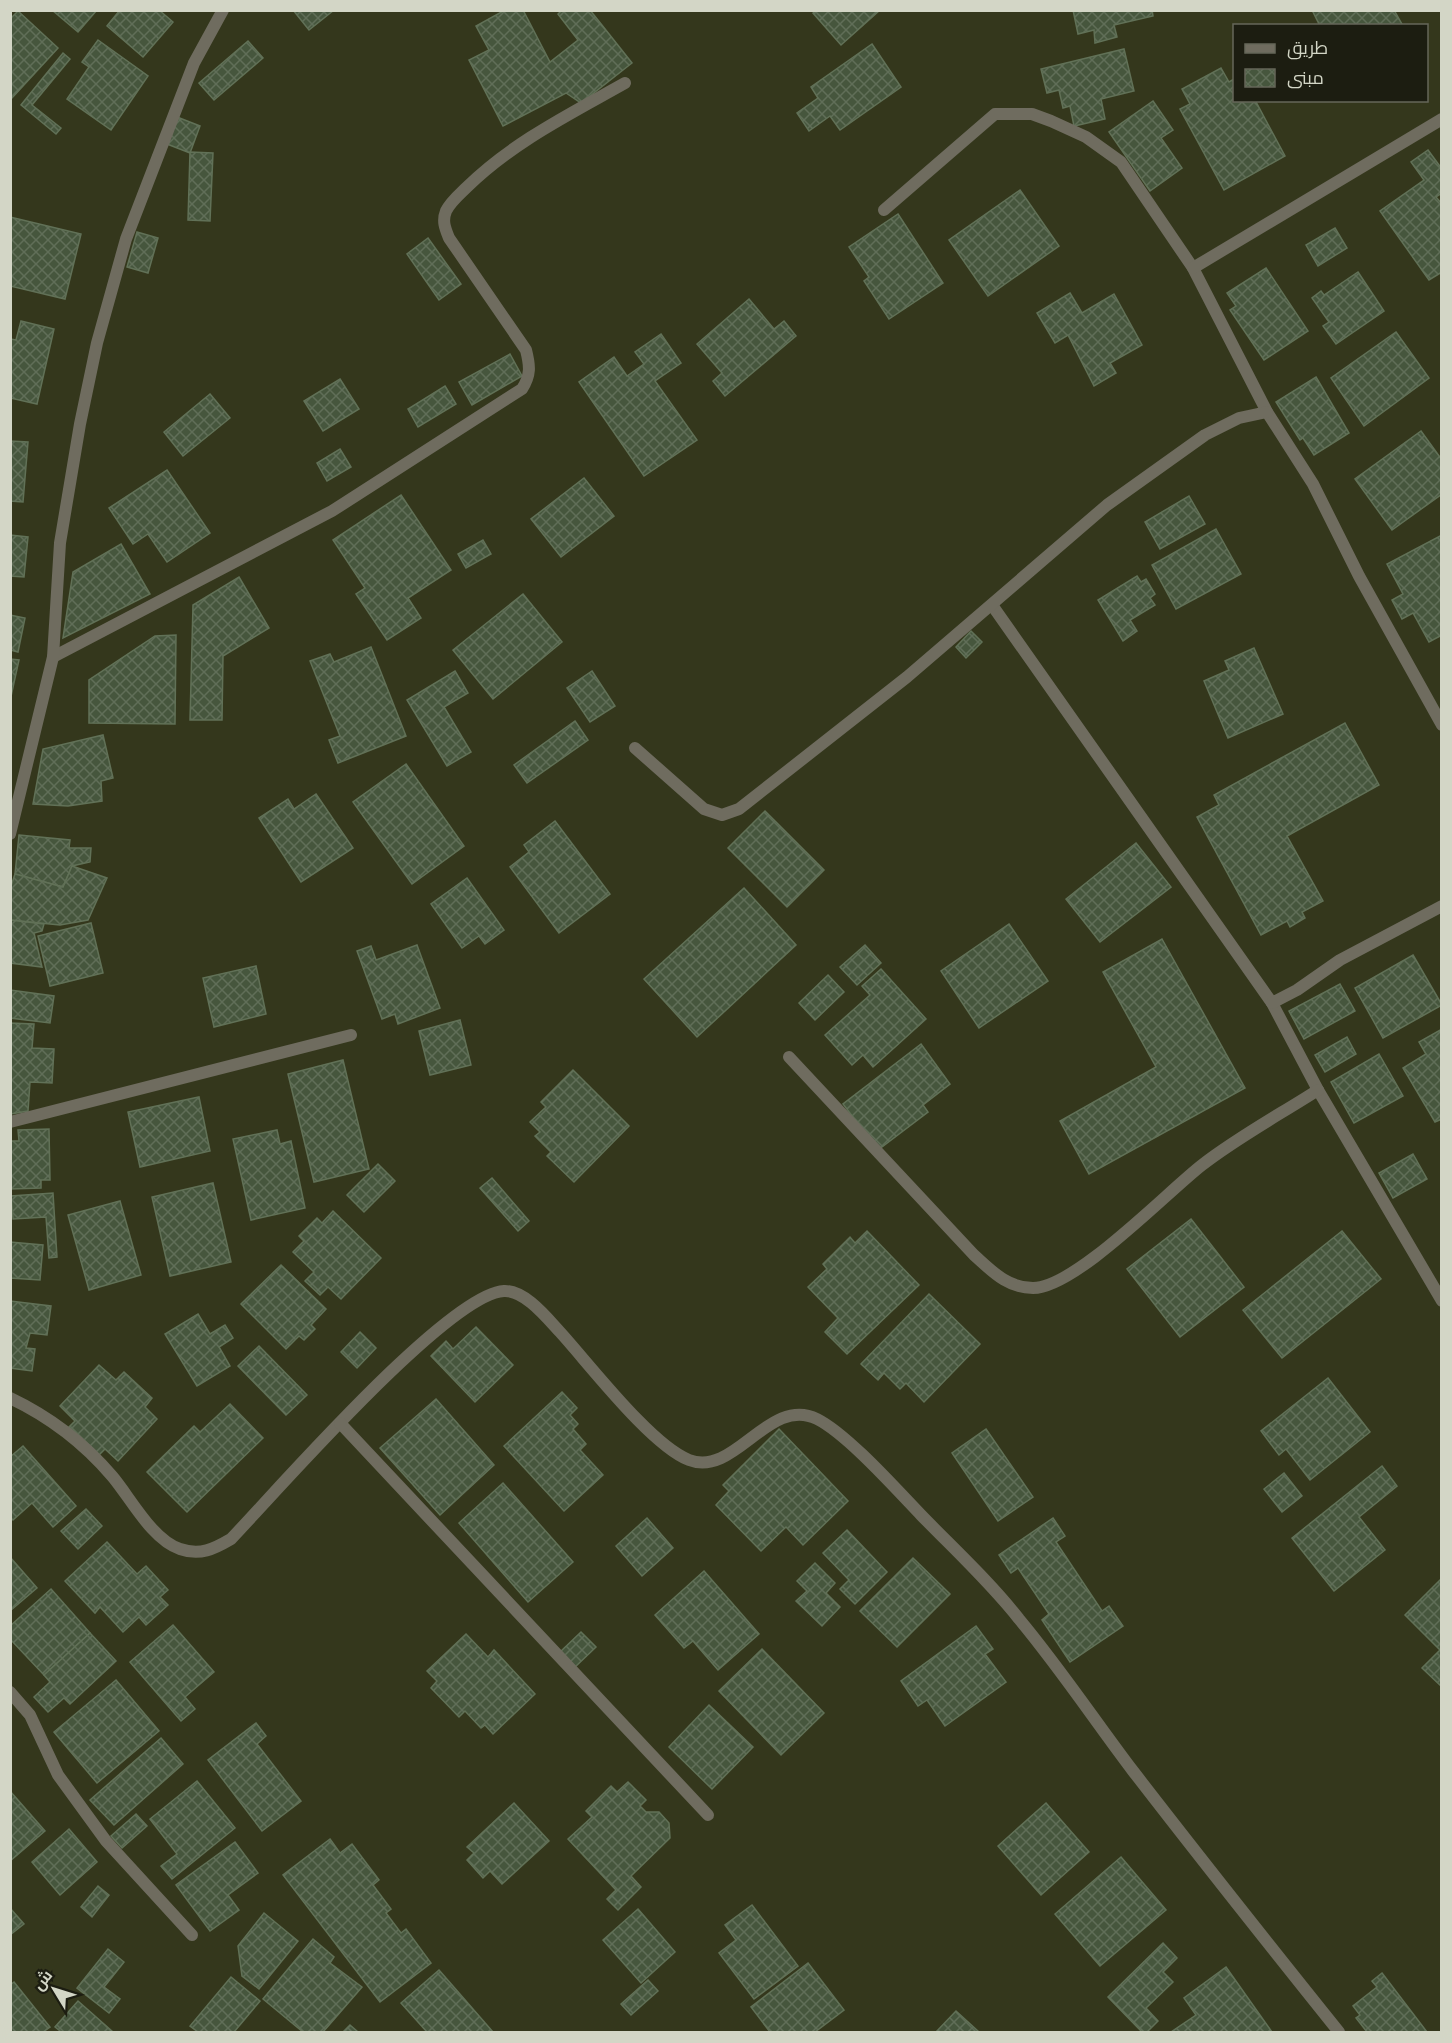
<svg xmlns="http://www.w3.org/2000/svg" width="1452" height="2043" viewBox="0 0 1452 2043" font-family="Ubuntu,Cairo,sans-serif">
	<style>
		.building { fill: url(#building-cross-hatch); stroke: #617157; stroke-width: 1.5 }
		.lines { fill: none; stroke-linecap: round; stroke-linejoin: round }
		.street { stroke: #6f6c5f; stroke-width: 12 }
	</style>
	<defs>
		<pattern id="building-cross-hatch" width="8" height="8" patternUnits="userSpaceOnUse" patternTransform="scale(1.5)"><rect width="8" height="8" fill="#46563d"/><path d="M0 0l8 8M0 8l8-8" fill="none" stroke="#606e58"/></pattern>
	</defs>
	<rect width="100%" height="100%" fill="#34371c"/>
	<!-- building -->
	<g class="building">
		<path d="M52,10h45l-19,22z"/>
		<path d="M120,10h39l14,12 -30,35 -36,-31z"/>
		<path d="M293,10h41l-25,20z"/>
		<path d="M505,10h18l27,52 28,-22 -20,-26 4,-4h28l42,53 -51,40 -15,-10 -63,33 -34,-66 20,-10 -13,-24z"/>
		<path d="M817,10h63l-39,35 -28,-32z"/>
		<path d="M1073,10h79l1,6 -39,9 3,12 -22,6 -1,-13 -16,4z"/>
		<path d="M1312,10h82l9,16h-83z"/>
		<path d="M18,11l40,37 -48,52v-81z"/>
		<path d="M98,40l50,36 -37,54 -44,-31 22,-32 -7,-5z"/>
		<path d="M248,41l15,17 -49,42 -15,-17z"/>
		<path d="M872,44l29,43 -61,43 -10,-14 -21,15 -12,-18 21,-15 -7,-11z"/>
		<path d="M1124,49l10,42 -33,8 4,20 -31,7 -4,-20 -7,2 -4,-18 -12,3 -6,-24z"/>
		<path d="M63,53l7,6 -38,46 29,23 -5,6 -35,-29z"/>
		<path d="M1221,68l8,14 5,-3v21h21l30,56 -61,34 -44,-81 10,-5 -8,-15z"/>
		<path d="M1153,101l20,29 -12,8 21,30 -32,23 -41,-59z"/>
		<path d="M177,117l23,9 -10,27 -23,-9z"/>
		<path d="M1428,150l14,19v24l-6,4 6,7v68l-13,8 -49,-69 44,-31 -13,-18z"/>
		<path d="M190,152l23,1 -3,68 -22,-1z"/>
		<path d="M1020,190l39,56 -71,50 -39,-56z"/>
		<path d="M898,214l45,69 -54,36 -25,-38 5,-4 -20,-30z"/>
		<path d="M10,217l71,17 -16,65 -55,-13z"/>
		<path d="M1335,228l12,20 -29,18 -12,-21z"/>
		<path d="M137,232l21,6 -10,35 -21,-6z"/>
		<path d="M428,238l33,46 -22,16 -32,-46z"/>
		<path d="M1266,268l42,63 -44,29 -34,-50 6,-4 -9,-13z"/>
		<path d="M1358,272l26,39 -48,33 -13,-18 6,-4 -17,-24 9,-7 3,4z"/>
		<path d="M1070,293l12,20 32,-19 28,51 -32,18 6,10 -22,13 -26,-51 -13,8 -18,-30z"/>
		<path d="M749,299l25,30 10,-8 12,15 -71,60 -12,-15 9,-8 -25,-29z"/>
		<path d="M21,321l33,8 -17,75 -27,-6v-59l6,1z"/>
		<path d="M1396,332l33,46 -65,48 -33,-48z"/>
		<path d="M661,334l20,29 -26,18 42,59 -53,36 -65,-94 35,-25 13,19 17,-12 -9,-12z"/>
		<path d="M510,354l12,22 -50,29 -13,-23z"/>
		<path d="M1316,377l33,56 -35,22 -11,-17 -3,2 -24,-38z"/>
		<path d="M340,379l19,30 -36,22 -19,-30z"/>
		<path d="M445,386l11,18 -38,23 -10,-18z"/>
		<path d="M210,394l20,24 -47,38 -19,-24z"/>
		<path d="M1421,431l21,29v34l-50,36 -37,-51z"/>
		<path d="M10,441l18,1 -5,60 -13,-1z"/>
		<path d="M340,449l11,18 -24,14 -10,-18z"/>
		<path d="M167,470l43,63 -43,29 -19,-28 -15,10 -24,-36z"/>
		<path d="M584,478l30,38 -53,41 -30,-38z"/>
		<path d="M401,495l50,75 -43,28 13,20 -34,22 -31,-46 9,-6 -32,-48z"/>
		<path d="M1189,496l16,28 -45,25 -15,-27z"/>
		<path d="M1216,529l25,45 -65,35 -24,-44z"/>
		<path d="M10,535l18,2 -4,40 -14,-1z"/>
		<path d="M1442,535v100l-13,7 -16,-29 -11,6 -10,-19 11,-6 -16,-30z"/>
		<path d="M483,540l8,14 -25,14 -8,-14z"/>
		<path d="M121,544l29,50 -87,44 10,-66z"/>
		<path d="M1137,576l4,6 5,-3 9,15 -5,4 5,7 -25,15 7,11 -14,10 -25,-41z"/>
		<path d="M239,577l30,51 -46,28 -1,64h-32l3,-115z"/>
		<path d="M523,594l39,48 -69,57 -40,-49z"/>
		<path d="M10,615l15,3 -7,34 -8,-2z"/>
		<path d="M971,631l11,11 -16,16 -10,-11z"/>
		<path d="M176,635l-1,89 -86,-1v-43l66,-44z"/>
		<path d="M371,647l35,89 -68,27 -9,-23 11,-4 -30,-75 20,-7 4,8z"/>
		<path d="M1254,648l29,66 -55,24 -24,-57 25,-11 -4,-9z"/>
		<path d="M10,659l9,1 -9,41z"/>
		<path d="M455,671l13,22 -24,14 27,45 -24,14 -40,-66z"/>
		<path d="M592,671l23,35 -25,16 -23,-34z"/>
		<path d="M575,721l13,19 -61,43 -13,-18z"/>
		<path d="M1345,723l34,62 -92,51 36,65 -21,11 3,6 -15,9 -3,-6 -26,14 -64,-118 22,-12 -5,-10z"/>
		<path d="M103,735l10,43 -12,3 1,20 -34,5 -35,-2 10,-55z"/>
		<path d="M406,764l58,82 -52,38 -59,-82z"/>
		<path d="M316,794l37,54 -52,34 -42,-64 29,-19 6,10z"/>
		<path d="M765,811l59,59 -37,37 -59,-59z"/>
		<path d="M555,821l55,73 -51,39 -49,-66 19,-15 -5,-7z"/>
		<path d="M19,835l51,5 -1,8h22l-1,14 -18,4 -9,21 -48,-13z"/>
		<path d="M1136,843l35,44 -71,55 -34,-43z"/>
		<path d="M72,866l35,12 -19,42 -28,5 -50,-5v-31l5,-15 48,13z"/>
		<path d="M467,878l37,52 -19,14 -6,-8 -17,12 -31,-44z"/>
		<path d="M744,888l52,57 -99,92 -53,-58z"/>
		<path d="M10,920l34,4 -2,7 -8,2 8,34 -32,-4z"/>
		<path d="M91,923l12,50 -53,13 -12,-50z"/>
		<path d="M1009,924l39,57 -69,47 -38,-57z"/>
		<path d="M1162,939l83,149 -156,86 -29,-53 96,-54 -53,-95z"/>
		<path d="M417,945l23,63 -42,16 -3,-10 -13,5 -25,-68 14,-5 5,14z"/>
		<path d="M865,945l16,18 -24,22 -17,-18z"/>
		<path d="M1413,955l29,50 -59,33 -28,-50z"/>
		<path d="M256,966l10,48 -52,13 -11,-49z"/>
		<path d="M881,969l45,50 -53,48 -10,-12 -11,10 -27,-30 45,-40 -8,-9z"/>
		<path d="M828,975l16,17 -29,28 -16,-17z"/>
		<path d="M1340,984l15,27 -51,28 -15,-28z"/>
		<path d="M10,990l44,6 -4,27 -40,-5z"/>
		<path d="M460,1020l11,45 -41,10 -11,-44z"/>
		<path d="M10,1023l24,1 -2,24 22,1 -2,34 -22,-1 -2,29 -18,3z"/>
		<path d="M1442,1029v90l-7,3 -32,-54 23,-14 -7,-12z"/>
		<path d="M1347,1037l9,17 -31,18 -10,-17z"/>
		<path d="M921,1044l29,40 -27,21 5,7 -50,38 -35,-46z"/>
		<path d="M1379,1054l24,42 -49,27 -23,-41z"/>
		<path d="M343,1060l26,109 -55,13 -26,-108z"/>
		<path d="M573,1070l56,56 -55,56 -27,-26 4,-4 -16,-16 5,-4 -10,-10 16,-15 -5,-5z"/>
		<path d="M199,1097l11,54 -70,16 -12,-55z"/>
		<path d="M49,1129l1,51h-9v8l-31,1v-48h9l-1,-11z"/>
		<path d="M277,1130l3,14 11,-3 14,67 -54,12 -18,-81z"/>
		<path d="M1413,1154l14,25 -34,19 -14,-25z"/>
		<path d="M378,1164l17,17 -31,31 -17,-17z"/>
		<path d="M492,1178l37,43 -11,10 -38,-43z"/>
		<path d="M213,1183l18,79 -61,14 -18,-79z"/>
		<path d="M53,1193l4,64 -8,1 -3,-41 -33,2 -2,-23z"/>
		<path d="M120,1201l21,74 -52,15 -21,-75z"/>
		<path d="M333,1211l48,47 -40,41 -13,-12 -8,8 -15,-14 9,-9 -21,-20 11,-11 -5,-5 18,-18 5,5z"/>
		<path d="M1191,1219l53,68 -64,50 -53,-68z"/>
		<path d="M867,1231l52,54 -72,69 -22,-22 13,-14 -30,-31 19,-18 -4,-5 27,-27 5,6z"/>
		<path d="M1342,1231l39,48 -99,79 -39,-48z"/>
		<path d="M10,1242l33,3 -3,35 -30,-2z"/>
		<path d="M281,1265l45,44 -15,16 4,4 -11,11 -5,-4 -13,13 -45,-45z"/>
		<path d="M929,1294l51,50 -56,58 -18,-19 -6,6 -16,-16 -6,7 -17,-16z"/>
		<path d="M10,1301l41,5 -4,29 -17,-2 -4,15 9,1 -3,22 -22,-3z"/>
		<path d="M198,1314l12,20 15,-9 8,13 -14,9 11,19 -33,20 -32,-52z"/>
		<path d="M476,1327l37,38 -38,37 -44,-46 15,-15 7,8z"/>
		<path d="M360,1332l16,16 -19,20 -16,-16z"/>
		<path d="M259,1346l48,49 -21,20 -48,-49z"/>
		<path d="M99,1365l17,15 8,-8 28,26 -7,9 12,12 -39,42 -13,-12 -6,6 -30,-28 6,-6 -15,-15z"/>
		<path d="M1328,1378l42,54 -60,48 -24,-31 -7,6 -18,-24z"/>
		<path d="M562,1392l15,16 -7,7 8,9 -5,5 13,15 -6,6 23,25 -39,36 -60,-65z"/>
		<path d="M436,1399l58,66 -54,50 -60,-67z"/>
		<path d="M230,1404l33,34 -76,74 -40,-40 47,-46 6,6z"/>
		<path d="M779,1429l69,72 -45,44 -17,-18 -25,24 -45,-46 13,-14 -6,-6z"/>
		<path d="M986,1429l47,68 -35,24 -46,-68z"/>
		<path d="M23,1446l53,60 -23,21 -21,-24 -19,17 -3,-3v-60z"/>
		<path d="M1382,1466l15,20 -38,31 26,33 -51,41 -42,-53z"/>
		<path d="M1284,1473l18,23 -20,16 -18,-23z"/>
		<path d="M503,1483l70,79 -45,40 -69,-79z"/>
		<path d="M86,1509l16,17 -24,23 -17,-18z"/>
		<path d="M647,1518l26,30 -31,28 -26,-30z"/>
		<path d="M1053,1518l12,18 -9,6 46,69 7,-5 14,20 -53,36 -28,-42 7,-6 -31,-46 -7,5 -12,-18z"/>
		<path d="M847,1530l40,42 -32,32 -15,-15 9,-9 -26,-27z"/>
		<path d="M107,1542l30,32 9,-8 22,24 -8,7 8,8 -22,20 -7,-8 -16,15 -23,-25 -5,6 -30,-32z"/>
		<path d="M10,1557l27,31 -27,23z"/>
		<path d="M913,1558l37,36 -53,53 -37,-36z"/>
		<path d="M815,1563l20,20 -9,10 14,14 -18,19 -26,-25 11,-10 -10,-10z"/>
		<path d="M704,1571l55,63 -41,36 -25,-29 -9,7 -29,-33z"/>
		<path d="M1442,1578v109l-20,-19 18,-18 -35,-35z"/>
		<path d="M51,1589l39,44 -46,42 -34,-36v-13z"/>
		<path d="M173,1625l41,47 -29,25 10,12 -14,12 -51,-59z"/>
		<path d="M976,1626l17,23 -8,5 21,28 -61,44 -18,-26 -9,6 -17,-25z"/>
		<path d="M581,1632l15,15 -22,21 -15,-15z"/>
		<path d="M90,1633l26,28 -46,43 -6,-6 -16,14 -14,-15 16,-15 -6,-7z"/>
		<path d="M466,1634l22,23 6,-7 41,44 -42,40 -8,-9 -4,3 -16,-17 -6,6 -28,-29 6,-7 -10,-10z"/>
		<path d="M762,1649l62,64 -43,42 -62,-64z"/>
		<path d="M116,1680l43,51 -62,52 -43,-51z"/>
		<path d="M709,1705l44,42 -41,42 -43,-42z"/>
		<path d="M256,1723l10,13 -9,8 44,57 -39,30 -54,-71z"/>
		<path d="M161,1738l22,26 -69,61 -24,-25z"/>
		<path d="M197,1781l38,47 -63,51 -11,-13 16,-12 -27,-35z"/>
		<path d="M628,1782l18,18 -6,6 6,6h13l10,11 1,15 -39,38 10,11 -23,23 -11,-11 9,-9 -48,-51 24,-22 -6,-6 25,-25 6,6z"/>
		<path d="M10,1791l35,40 -35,30z"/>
		<path d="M514,1803l35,38 -47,43 -12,-13 -7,7 -16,-18 7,-7 -7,-6z"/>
		<path d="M1046,1803l43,49 -48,43 -43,-49z"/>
		<path d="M136,1814l11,12 -25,22 -11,-12z"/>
		<path d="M69,1829l28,33 -37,33 -28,-33z"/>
		<path d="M330,1839l10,14 12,-9 27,36 -6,5 18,24 -5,4 15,20 5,-4 25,34 -51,39 -97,-127z"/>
		<path d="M235,1842l23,31 -30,22 11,15 -29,21 -34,-46z"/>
		<path d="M1121,1857l45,53 -66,56 -45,-52z"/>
		<path d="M98,1886l11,9 -17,22 -11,-10z"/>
		<path d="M752,1905l46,61 -44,33 -35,-46 17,-13 -11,-15z"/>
		<path d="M10,1908l14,16 -14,11z"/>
		<path d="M638,1909l37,43 -34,31 -38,-43z"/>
		<path d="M264,1913l34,28 -39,48 -17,-13 -4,-30z"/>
		<path d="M313,1939l21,18 -4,6 32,24 -39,45h-20l-40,-33z"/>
		<path d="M1163,1943l14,15 -14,14 10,10 -27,26 12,13 -11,11h-5l-34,-35z"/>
		<path d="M108,1949l16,13 -20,25 16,12 -11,14 -32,-25z"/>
		<path d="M808,1963l36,47 -29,22h-45l-19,-25z"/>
		<path d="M1226,1967l46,65h-101l25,-17 -12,-17z"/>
		<path d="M439,1970l54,62h-66l-26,-29z"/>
		<path d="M1382,1973l45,59h-60l-11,-14 4,-3 -7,-9 24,-19 -5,-6z"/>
		<path d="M231,1977l29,24 -26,31h-36l-8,-6z"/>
		<path d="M648,1980l10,11 -27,24 -10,-11z"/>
		<path d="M14,1982l36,45 -7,5h-33v-47z"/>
		<path d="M78,2001l35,31h-55l2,-1 -5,-4z"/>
		<path d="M956,2011l23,21h-43z"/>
		<path d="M350,2025l8,7h-15z"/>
	</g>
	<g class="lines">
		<!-- street -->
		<g class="street">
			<path d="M884,210l111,-96h37l19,7 35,16 35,25 72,106 74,144 46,72 46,92 83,149"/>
			<path d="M1193,268l249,-149"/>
			<path d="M992,605l280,398 46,87 124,211"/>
			<path d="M53,657l279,-146 190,-122c9,-14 8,-23 4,-39l-77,-112c-4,-10 -7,-17 -3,-27 5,-10 14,-17 21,-24 46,-45 103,-73 158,-104"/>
			<path d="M635,748l69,61 18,6 17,-6 168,-132 200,-172 98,-70 34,-17 28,-6"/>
			<path d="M10,834l43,-177 7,-114 20,-119 17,-81 29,-104 68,-176 29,-53"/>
			<path d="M1272,1003l25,-13 43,-30 102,-54"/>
			<path d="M789,1057l185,198c18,16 33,33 59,33 42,0 133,-95 169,-123 36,-28 77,-50 116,-75"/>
			<path d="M10,1122l341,-87"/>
			<path d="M10,1398c40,19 73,44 102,78 18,21 40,64 68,73 20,7 34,0 51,-10 45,-47 217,-245 273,-248 21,-1 43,27 56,41 30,33 91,113 129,128 46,18 80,-65 128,-41 30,15 79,70 104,96 33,34 69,67 98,104 41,49 76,102 114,152 68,88 137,175 206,261"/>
			<path d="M340,1423l368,392"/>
			<path d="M10,1692l20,23 28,60 48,66 86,94"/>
		</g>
	</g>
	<!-- border -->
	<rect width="1452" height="2043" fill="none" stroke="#d3d6c6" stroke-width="24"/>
	<!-- legend -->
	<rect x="1233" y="24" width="195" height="78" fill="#1c1d11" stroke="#656759" stroke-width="1.5"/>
	<rect x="1245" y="44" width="30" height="9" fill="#6f6c5f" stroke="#656759" stroke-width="1.5"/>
	<text x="1287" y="54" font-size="18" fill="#d3d6c6">طريق</text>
	<rect x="1245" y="69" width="30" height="18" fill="url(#building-cross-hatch)" stroke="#656759" stroke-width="1.5"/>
	<text x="1287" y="84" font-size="18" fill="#d3d6c6">مبنى</text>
	<!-- north arrow -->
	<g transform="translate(54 1989) rotate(308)" stroke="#1c1d11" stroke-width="4.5" paint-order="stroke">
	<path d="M0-4.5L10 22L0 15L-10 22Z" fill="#d3d6c6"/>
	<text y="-9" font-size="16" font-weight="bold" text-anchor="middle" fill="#d3d6c6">ش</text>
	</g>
</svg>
